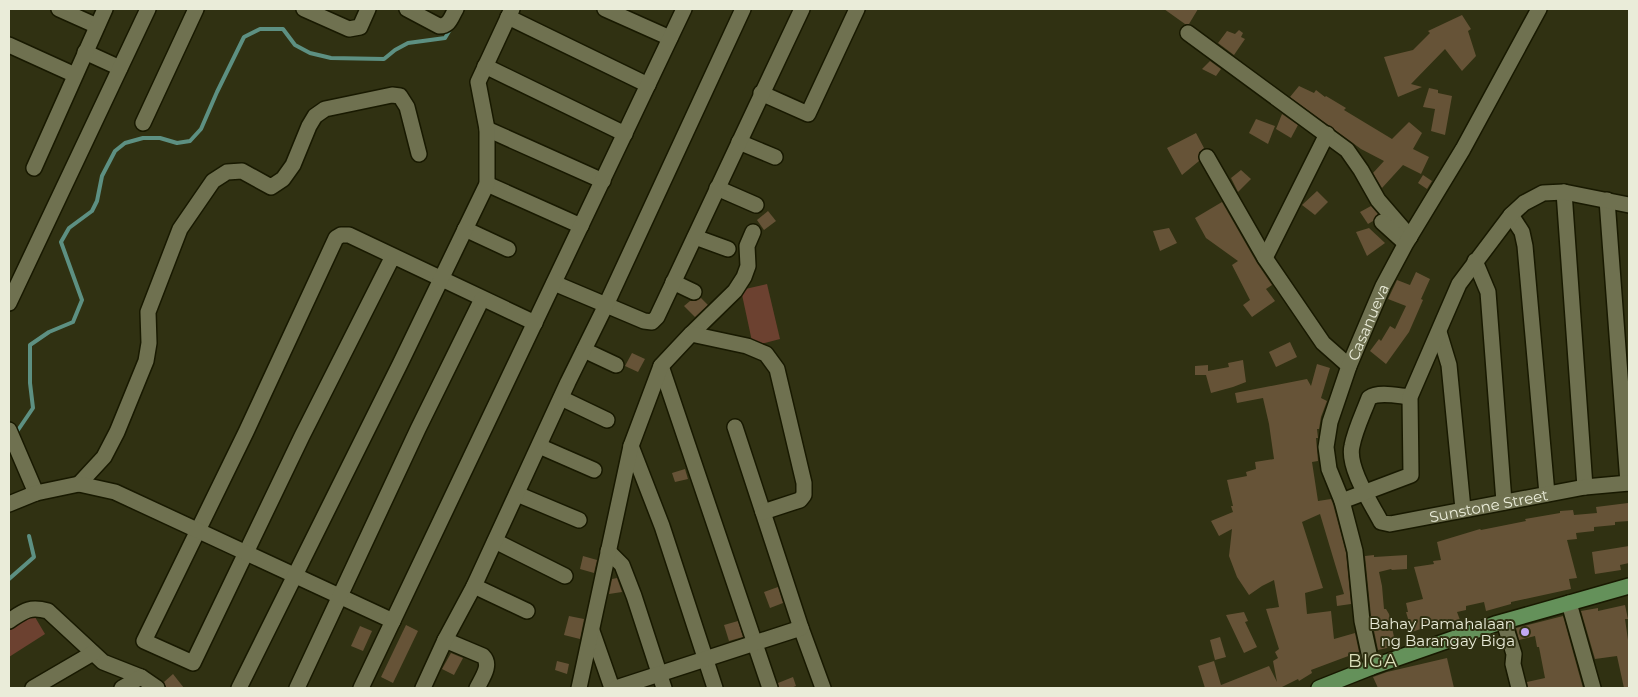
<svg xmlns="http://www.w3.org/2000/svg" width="1638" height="697" viewBox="0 0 1638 697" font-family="Montserrat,sans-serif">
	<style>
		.green { fill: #6c4130 }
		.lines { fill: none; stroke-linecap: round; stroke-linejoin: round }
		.stream { stroke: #5d9082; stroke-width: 4 }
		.building { fill: #665337 }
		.minor-casing { stroke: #181900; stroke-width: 18 }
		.major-casing { stroke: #181900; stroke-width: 18 }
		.minor { stroke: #6f7150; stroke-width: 15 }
		.major { stroke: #64915a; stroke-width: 15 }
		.poi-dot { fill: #c1a8f3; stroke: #303112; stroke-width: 2 }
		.labels { text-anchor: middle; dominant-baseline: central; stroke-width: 4; stroke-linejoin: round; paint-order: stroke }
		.street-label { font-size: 15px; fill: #eaecd9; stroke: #303112 }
		.poi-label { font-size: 15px; fill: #eaecd9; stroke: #303112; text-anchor: end }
		.quarter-label { font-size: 18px; letter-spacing: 1px; fill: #dcdfbb; stroke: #303112 }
	</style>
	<rect width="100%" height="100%" fill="#303112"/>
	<!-- green -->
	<g class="green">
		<path d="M767,284l13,55 -27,7 -12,-56z"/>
		<path d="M32,612l13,22 -36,23v-31z"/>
	</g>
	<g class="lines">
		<!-- stream -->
		<g class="stream">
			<path d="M13,433h3l17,-25 -3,-25v-38l19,-13 24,-10 9,-22 -21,-58 8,-14 23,-17 5,-10 5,-25 13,-25 10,-8 18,-5h17l17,5 13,-2 11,-12 16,-37 27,-55 16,-8h23l12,16 15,8 21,5 53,1 11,-9 13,-7 37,-5 6,-10"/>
			<path d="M9,579l25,-22 -5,-21"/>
		</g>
	</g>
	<!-- building -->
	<g class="building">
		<path d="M1164,9h34l-9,15h-4z"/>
		<path d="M1462,15l9,14 -3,2 8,25 -14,15 -17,-22 -34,35 11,3 -24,10 -14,-40 29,-7 17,-17 -2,-2z"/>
		<path d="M1239,30l4,3 -2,4 4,2 -11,16 -16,-12 9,-12 8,3z"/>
		<path d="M1210,61l11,8 -5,7 -14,-7z"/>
		<path d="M1299,86l15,7 2,-3 9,7 1,-1 20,12 -2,2 48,29 17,-17 13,11 -9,16 16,8 -8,17 -18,-9 -21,23 -9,-15 11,-12 -23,-12 -71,-52z"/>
		<path d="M1429,88l9,2v3l14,3 -7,39 -14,-4 4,-22 -12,-2z"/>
		<path d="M1282,114l16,11 -7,13 -15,-9z"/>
		<path d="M1256,119l19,7 -7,18 -19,-11z"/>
		<path d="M1196,133l8,15 -5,5v8l-17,14 -15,-27z"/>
		<path d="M1241,170l10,9 -13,13 -7,-14z"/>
		<path d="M1423,175l9,6 -5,8 -9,-6z"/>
		<path d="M1317,191l11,11 -13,13 -13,-10z"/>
		<path d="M1222,202l35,61 15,22 -6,4 9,12 -23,16 -9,-12 7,-5 -18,-35 6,-4 -32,-23 -11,-20z"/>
		<path d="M1371,206l7,8 -5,7 -5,3 -8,-12z"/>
		<path d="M768,211l8,10 -12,9 -7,-10z"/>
		<path d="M1169,228l8,15 -17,8 -7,-20z"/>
		<path d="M1369,228l16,15 -18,13 -11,-24z"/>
		<path d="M1416,272l14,7 -9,20 2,1 -14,32 -23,32 -16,-13 9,-12 2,2 9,-15 5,3 11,-23 -18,-7 9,-19 13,5z"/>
		<path d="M701,298l7,7 -13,12 -11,-11 6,-5h5z"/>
		<path d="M1290,342l7,15 -21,10 -7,-15z"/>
		<path d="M632,353l13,6 -7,13 -13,-6z"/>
		<path d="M1243,360l3,22 -13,5 -22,6 -5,-18h-11v-9l13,-1v6l21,-4 -1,-4z"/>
		<path d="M1317,364l13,4 -9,30 6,3 -6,16 -2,12h-2l1,9h-2l2,23 -6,1 6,39 13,-2 2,5 13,49 5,51 -14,2 -1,-10 8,-2 -24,-80 -18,8 21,66 -18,5 2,21 24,-3 3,28 21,-6 4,19 -48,18 1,3 -13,8 -1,-2 -18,9h-75l-7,-22 16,-5 7,24 48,-19 8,16 -4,-21 5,-3 -3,-6 4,-3 -13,-40 13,-2 -5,-27 -12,6 -13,9 -12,-18 -8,-21 3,-27 -13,7 -8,-15 22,-9 -2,-6h2l-6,-26 20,-4 -1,-4 10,-3 -1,-7 19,-3 -5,-35 -6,-26 -26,5 -2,-10 72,-14 4,7z"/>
		<path d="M685,469l3,10 -13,3 -3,-9z"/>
		<path d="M1628,503l1,18 -14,1v3l-21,2v4l-18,2 1,6 -10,1 10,38 -8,1 2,10 -60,13v2l-25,7 -2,-9 -18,4v4l-9,2 3,8 -10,3 -1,-4 -37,13 -6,-20h2l-2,-9 17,-4 -9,-32 20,-3 -1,-3 8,-1 -4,-18 43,-13 1,1 45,-9 -1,-2 35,-6v-2l13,-1 1,5 23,-2 -1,-6z"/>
		<path d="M1629,546v17l-9,2 1,5 -26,4 -3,-22z"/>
		<path d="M1374,555v2l33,-2v14l-15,1 -1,-1 -12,3 3,14 2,23h2l3,5 7,32 -18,4 -7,-34 -6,-60z"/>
		<path d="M583,556l14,4 -3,13 -14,-4z"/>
		<path d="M617,578l5,14 -13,2 3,-15z"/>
		<path d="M778,587l5,16 -13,5 -6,-16z"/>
		<path d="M1625,605l3,14h-3l4,28v41h-5l-7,-32 -22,3 -14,-48 17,-3v3z"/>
		<path d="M1244,612l4,9 -3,1 12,25 -13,6 -18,-38z"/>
		<path d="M569,616l15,3 -4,20 -16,-4z"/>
		<path d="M1563,616l20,72h-55l-1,-6 18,-4 -6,-31h-2l-2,-11 -16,4 -3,-12z"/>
		<path d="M738,621l5,16 -14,4 -5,-16z"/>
		<path d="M406,625l12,6 -25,52 -12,-6z"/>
		<path d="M360,626l12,5 -9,20 -12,-5z"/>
		<path d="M1220,637l6,20 -11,3 -5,-20z"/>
		<path d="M451,653l12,5 -9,17 -12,-6z"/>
		<path d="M1447,658l7,30h-76l-5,-11 14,-5z"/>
		<path d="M557,661l12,3 -2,10 -12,-4z"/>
		<path d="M173,674l11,14h-18l-2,-6z"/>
		<path d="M793,677l3,9 -5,2h-12l-1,-5z"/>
	</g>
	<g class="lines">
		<defs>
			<g id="minor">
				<path d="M59,9l38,17"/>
				<path d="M304,9l45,20 11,-2 8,-18"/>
				<path d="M407,9l32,17c11,0 12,-9 17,-17"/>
				<path d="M605,9l65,29"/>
				<path d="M508,17l140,68"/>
				<path d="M1188,33l159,117 14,20 17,30 32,37"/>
				<path d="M9,45l66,30"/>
				<path d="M85,52l35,16"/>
				<path d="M485,66l140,68"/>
				<path d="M761,93l47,21 49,-105"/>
				<path d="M143,123l53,-114"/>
				<path d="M487,129l116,52"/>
				<path d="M739,142l36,15"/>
				<path d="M1207,157l58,101 58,85 26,23"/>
				<path d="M34,168l71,-159"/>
				<path d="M487,184l94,42"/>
				<path d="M717,188l39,17"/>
				<path d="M1564,192l21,295"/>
				<path d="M1607,200l21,283"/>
				<path d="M1511,215l11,17 3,14 22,248"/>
				<path d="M1382,222l21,19"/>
				<path d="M465,229l43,20"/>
				<path d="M695,237l33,12"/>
				<path d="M393,256l-91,180 -109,227 -49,-22 102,-209 90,-194 5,-3h8c62,29 124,59 186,88"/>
				<path d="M1265,258l62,-124"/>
				<path d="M1475,261l13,31 16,210"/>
				<path d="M673,282l21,10"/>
				<path d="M554,283l90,38 8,1 5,-5 145,-308"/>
				<path d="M9,303l139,-294"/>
				<path d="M1439,332l10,33 14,144"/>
				<path d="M691,334l44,-43 9,-14 4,-11 -1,-20 6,-14"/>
				<path d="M584,350l32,15"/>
				<path d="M661,366l109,322"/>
				<path id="s1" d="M1410,397c-12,-1 -31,-6 -41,1 -6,16 -14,32 -17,48 -5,21 19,57 29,76l9,2 195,-37 44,-4"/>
				<path d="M561,398l46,22"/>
				<path d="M735,427l66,201 22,60"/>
				<path d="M9,430l27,63"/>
				<path d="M539,446l55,24"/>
				<path d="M631,446l31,80 53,162"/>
				<path d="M79,484l25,-27 13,-25 29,-71 3,-18 -1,-31 32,-83 33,-48 14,-9 15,-1 29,16 12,-8 10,-14 16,-39 6,-10 10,-7 67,-14 8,1 7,11 12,47"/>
				<path d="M517,494l62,26"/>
				<path d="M1342,501l69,-26 -1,-78 49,-113 52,-69 13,-12 19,-10 21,-1 65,13"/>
				<path d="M9,504l27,-11 43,-9 36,8 278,129"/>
				<path d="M495,541l70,35"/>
				<path d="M608,551l14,14 12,31 30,92"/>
				<path d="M474,586l53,25"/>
				<path d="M1569,603l24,85"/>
				<path d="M9,621c15,-10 20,-15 39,-10l55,51 38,15 16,11"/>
				<path d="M1504,622l10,32 -1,10 6,24"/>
				<path d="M592,631l20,57"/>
				<path d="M445,640l38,16c9,9 -1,22 -6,32"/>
				<path id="s2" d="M1372,667l-10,-46 -7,-70 -13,-50 -13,-32 -3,-22 4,-25 19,-56 34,-80 23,-43 57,-94 76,-140"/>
				<path d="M33,688l60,-35"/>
				<path d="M122,688l19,-11"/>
				<path d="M239,688l161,-324 87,-180v-55l-9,-47 34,-73"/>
				<path d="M297,688l121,-259 64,-130"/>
				<path d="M361,688l323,-679"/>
				<path d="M423,688l22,-48 29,-54 94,-204 38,-77 137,-296"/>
				<path d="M579,688l52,-242 30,-80 30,-32 56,12 19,8 11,15 27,114v12l-4,5 -37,12"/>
				<path d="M616,688l185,-60"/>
			</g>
			<path id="major" d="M1319,688l53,-21 123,-43 134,-38"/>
		</defs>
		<!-- minor casing -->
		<use href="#minor" class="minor-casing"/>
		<!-- major casing -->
		<use href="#major" class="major-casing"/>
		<!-- minor -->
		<use href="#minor" class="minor"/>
		<!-- major -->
		<use href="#major" class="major"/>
	</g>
	<!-- markers -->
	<circle class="poi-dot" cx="1525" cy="632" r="5"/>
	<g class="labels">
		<!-- street labels -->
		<g class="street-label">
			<text stroke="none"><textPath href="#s2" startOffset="358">Casanueva</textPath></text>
			<text stroke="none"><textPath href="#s1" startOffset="285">Sunstone Street</textPath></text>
		</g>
		<!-- poi labels -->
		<g class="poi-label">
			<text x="1515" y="623">Bahay Pamahalaan<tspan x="1515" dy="17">ng Barangay Biga</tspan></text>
		</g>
		<!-- quarter labels -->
		<g class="quarter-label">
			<text x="1373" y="661">BIGA</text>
		</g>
	</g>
	<!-- border -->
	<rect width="1638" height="697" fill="none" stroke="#eaecd9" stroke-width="20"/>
</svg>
